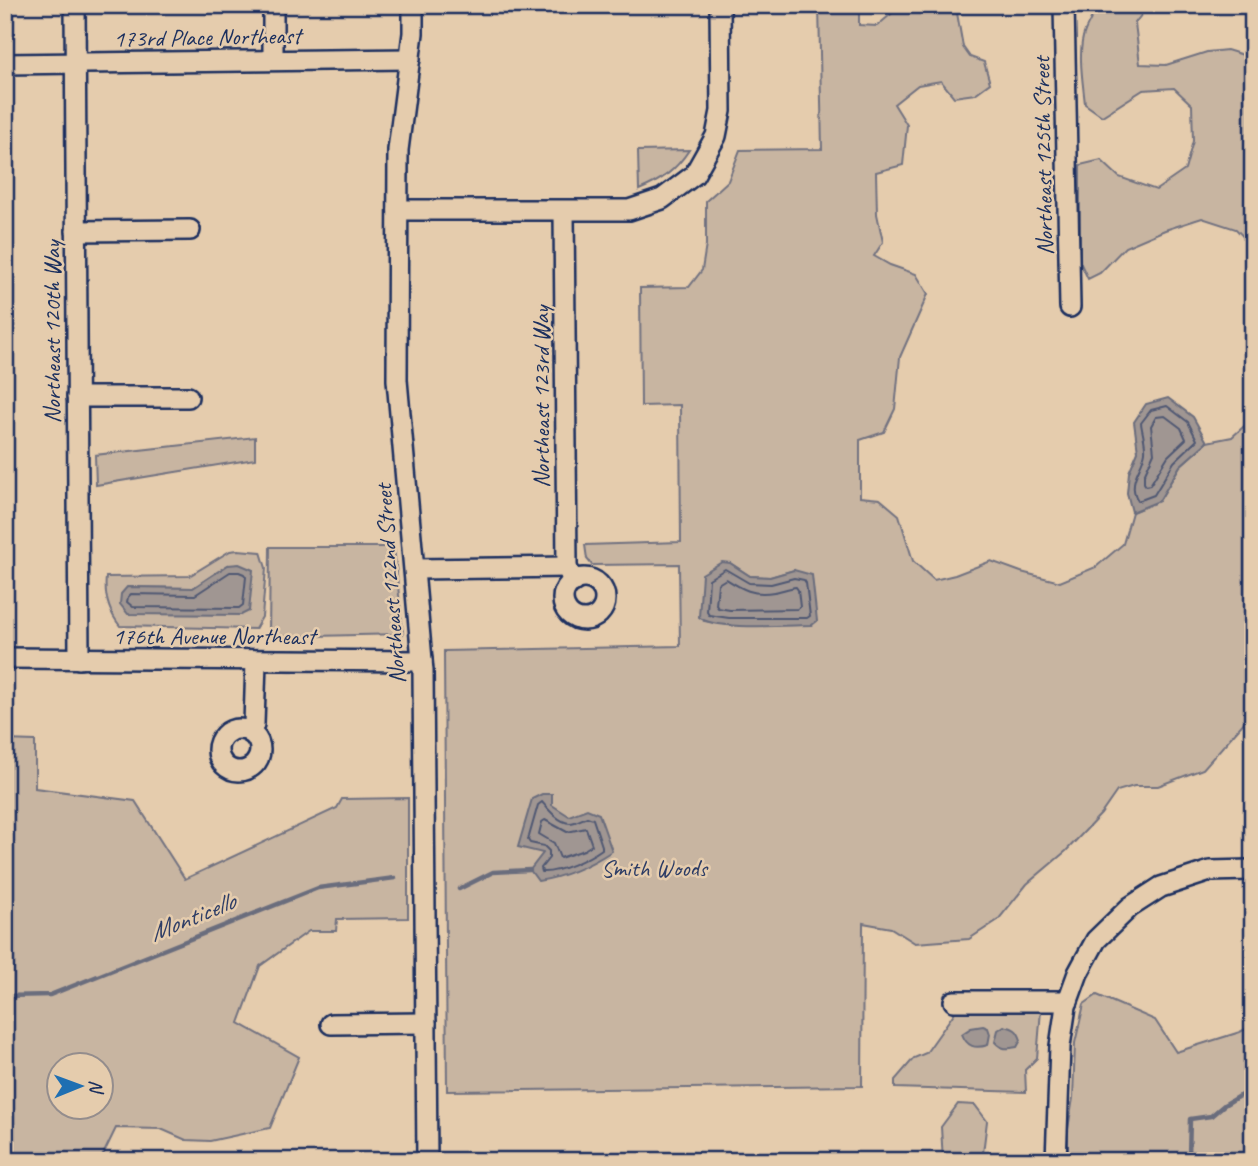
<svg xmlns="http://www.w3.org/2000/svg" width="1258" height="1166" viewBox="0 0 1258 1166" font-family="Caveat,sans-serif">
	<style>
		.green { fill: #c8b5a1; stroke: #727280; stroke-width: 2; fill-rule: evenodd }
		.water { fill: #a09692; stroke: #6b6d7d; stroke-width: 2 }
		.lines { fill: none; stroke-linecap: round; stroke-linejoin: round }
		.shore { stroke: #505873; stroke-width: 2 }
		.stream { stroke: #6b6d7d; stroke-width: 4.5 }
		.minor-casing { stroke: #1b2f5e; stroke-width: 24 }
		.minor { stroke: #e5ccad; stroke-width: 19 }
		.labels { text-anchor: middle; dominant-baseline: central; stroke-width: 5; stroke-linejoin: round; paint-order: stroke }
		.street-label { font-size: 24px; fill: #1b2f5e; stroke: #e5ccad }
		.park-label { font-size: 24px; fill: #2c3c65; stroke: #e5ccad }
		.water-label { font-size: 26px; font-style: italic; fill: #2f3e66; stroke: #e5ccad }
	</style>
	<rect width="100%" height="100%" fill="#e5ccad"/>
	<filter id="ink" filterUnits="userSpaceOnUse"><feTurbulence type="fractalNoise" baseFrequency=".0143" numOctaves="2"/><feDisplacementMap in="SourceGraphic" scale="14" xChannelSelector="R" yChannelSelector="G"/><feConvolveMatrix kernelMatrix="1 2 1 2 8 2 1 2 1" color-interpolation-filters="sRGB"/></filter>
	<g filter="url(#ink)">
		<!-- green -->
		<g class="green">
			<path d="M819,5h40v20l18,1 20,-17 15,1 15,-5h12l18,8 6,34 7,10 14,5 6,21 -15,11 -21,3 -13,-16 -23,4 -24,19 13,21 -4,40 -27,7 1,42 6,28 -9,14 16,9 26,9 12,20 -28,63 -5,52 -11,23 -24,8v57l20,2 19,16 14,46 21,19 21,-5 36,-14 30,11 39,10 36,-15 27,-23 9,-32 27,-11 21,-35 27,-24 25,-5 19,-17 2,-5v306l-7,-1 -43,49 -45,17h-24l-17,5 -16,23 -35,37 -39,33 -29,36 -29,19 -54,4 -24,-15 -28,-5 -1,163 -415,5 -3,-440 236,-5 -1,-82 -87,1 -5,-6 -2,-14 96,-3 -1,-137 -39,1 -1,-118 49,-1 13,-17 4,-25v-44l22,-20 12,-31 82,-1zM730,563l20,13 20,1 24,-7 18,55h-83l-25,-4z"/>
			<path d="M1096,5h53l-14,18 5,41 26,1 41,-13 20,-2 26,8v189l-17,-18 -34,-11 -37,12 -40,17 -25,26 -12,6 -8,-17v-97l21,-5 18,17 37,13 29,-20 8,-29 -1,-36 -18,-17 -31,2 -41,26 -17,-12c-2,-21 -8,-54 0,-73 4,-10 9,-15 11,-26z"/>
			<path d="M689,150c-13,20 -28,31 -50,40l-1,-39z"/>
			<path d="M255,437v22l-159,26 -1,-30z"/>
			<path d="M270,547h124l9,87 -134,3z"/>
			<path d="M238,550l23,2 5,16 -4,49 -7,12 -135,-3c-12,-15 -16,-30 -14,-49l83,-1 41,-25zM228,565l13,50 -114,-28 66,1z"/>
			<path d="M5,740l30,1v47l100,13 50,78 152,-71 5,-9 66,-1v120l-71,1 -1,12h-27l-49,35 -21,57 60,34 -29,71 -60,13 -24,-1 -25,-11 -45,-1 -16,33h-95zM60,1064h42v42h-42z"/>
			<path d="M1097,995l58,25 21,32 64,-20 13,-7v136h-185v-32l5,-31 2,-55 9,-39z"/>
			<path d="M1041,1010l-4,48 -12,12 1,22 -131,-4v-8l19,-22 12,-5 29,-41z"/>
			<path d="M958,1104l17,1 12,16 -5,40h-39l-2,-34z"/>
		</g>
		<!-- water -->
		<g class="water">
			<path d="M1168,398l25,19 14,25 -27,24 -21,35 -27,11 -5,-19 2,-21 9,-21 -4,-29 12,-18z"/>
			<path d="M722,562l8,1 20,13 20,1 24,-7 18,5 5,46 -5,4c-22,0 -98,6 -113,-8l3,-43z"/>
			<path d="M239,564l14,6 -4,41 -8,4 -113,-1 -8,-10 1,-10 6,-7 66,1 35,-23z"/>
			<path d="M542,794h10v11l17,11 18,-7 12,5 13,37c-23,15 -47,26 -74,30l-8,-11 13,-17 -25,-6 14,-48z"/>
			<path d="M983,1026l5,2 2,6 -2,11c-13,4 -21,2 -26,-11l9,-6z"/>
			<path d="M1004,1026c10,2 14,4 17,14l-4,7c-10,2 -15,3 -22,-5l3,-12z"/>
		</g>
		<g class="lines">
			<!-- shore -->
			<g class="shore">
				<path d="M1167,406l21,16 9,18 -23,22 -20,33 -16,6c-12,-20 5,-33 7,-49 1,-9 -3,-20 -4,-29l10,-13z"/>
				<path d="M1165,416l16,12 5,11 -18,17 -18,29 -4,1 -2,-3v-8l10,-22 -3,-27 5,-9z"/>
				<path d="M725,569l24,14 22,1 23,-6 10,2 2,3 4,33 -3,2h-78l-20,-3 -2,-3 2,-33z"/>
				<path d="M239,572l5,2 2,3 -3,28 -4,3 -106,-1 -6,-5 1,-5 3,-3 64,1 35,-23z"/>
				<path d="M726,579c16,10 27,17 48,13 7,-1 14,-4 22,-5l2,3 2,17 -3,2 -67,1 -12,-2 -2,-3 2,-21z"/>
				<path d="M542,802c6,7 17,21 28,21 5,0 12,-4 17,-6l6,2 9,27v3c-14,10 -43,24 -60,23l-1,-4 8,-10v-7l-5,-5 -14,-3 -2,-3 10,-35z"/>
				<path d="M545,820l22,12 19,-4 6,17 -8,5 -24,8 -6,-15 -15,-9 3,-12z"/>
			</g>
			<!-- stream -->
			<g class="stream">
				<path d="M459,889l34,-17 37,-2"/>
				<path d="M5,996l45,-1 268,-107 77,-10"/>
				<path d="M1124,1161l11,-4 36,2 18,-3 1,-37 21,-3 13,-11 15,-9 14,-5"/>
			</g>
			<defs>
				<g id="minor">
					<path d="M75,5l4,654"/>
					<path d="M273,5v55"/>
					<path d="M413,5v28l-15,117 -1,230 26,291 4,490"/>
					<path d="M1064,5l6,302"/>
					<path d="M5,64l405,-5"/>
					<path d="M398,210h231l33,-11 32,-24 22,-39 5,-25 -1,-106"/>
					<path d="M564,211l3,356 6,15"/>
					<path d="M76,231l114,-1"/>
					<path d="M77,397h111"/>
					<path d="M415,569l152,-2"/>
					<circle cx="584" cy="599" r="21"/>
					<path d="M5,658l417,3"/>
					<circle cx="239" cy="750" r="21"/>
					<path d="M251,733l3,-9 2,-63"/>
					<path d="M954,1001h114"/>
					<path d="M331,1024l95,-1"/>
					<path d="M1056,1161l4,-115 6,-40 12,-33 18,-33 34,-33 31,-20 49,-16 39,-1"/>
				</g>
			</defs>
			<!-- minor casing -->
			<use href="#minor" class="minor-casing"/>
			<!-- minor -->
			<use href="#minor" class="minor"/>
		</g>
	</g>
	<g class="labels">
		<!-- street labels -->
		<g class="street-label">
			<text transform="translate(207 37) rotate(-1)">173rd Place Northeast</text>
			<text transform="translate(1043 156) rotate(-91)">Northeast 125th Street</text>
			<text transform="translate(52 332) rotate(-90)">Northeast 120th Way</text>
			<text transform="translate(541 397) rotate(-90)">Northeast 123rd Way</text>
			<text transform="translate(390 584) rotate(-94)">Northeast 122nd Street</text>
			<text x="214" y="636">176th Avenue Northeast</text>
		</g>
		<!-- park labels -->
		<g class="park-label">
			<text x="654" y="868">Smith Woods</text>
		</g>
		<!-- water labels -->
		<g class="water-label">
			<text transform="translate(192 917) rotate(-22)">Monticello</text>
		</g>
	</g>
	<!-- margin -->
	<rect width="1258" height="1166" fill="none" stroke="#e5ccad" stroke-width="28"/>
	<rect x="14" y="14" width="1230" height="1138" fill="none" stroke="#1b2f5e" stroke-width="2.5" filter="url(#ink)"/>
	<!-- north arrow -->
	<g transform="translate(80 1086) rotate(89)"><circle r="33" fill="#e5ccad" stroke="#948d8d" stroke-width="2"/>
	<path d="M0-5L12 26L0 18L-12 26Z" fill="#1f6fb2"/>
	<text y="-10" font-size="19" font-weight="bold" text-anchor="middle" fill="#1b2f5e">N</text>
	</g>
</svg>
